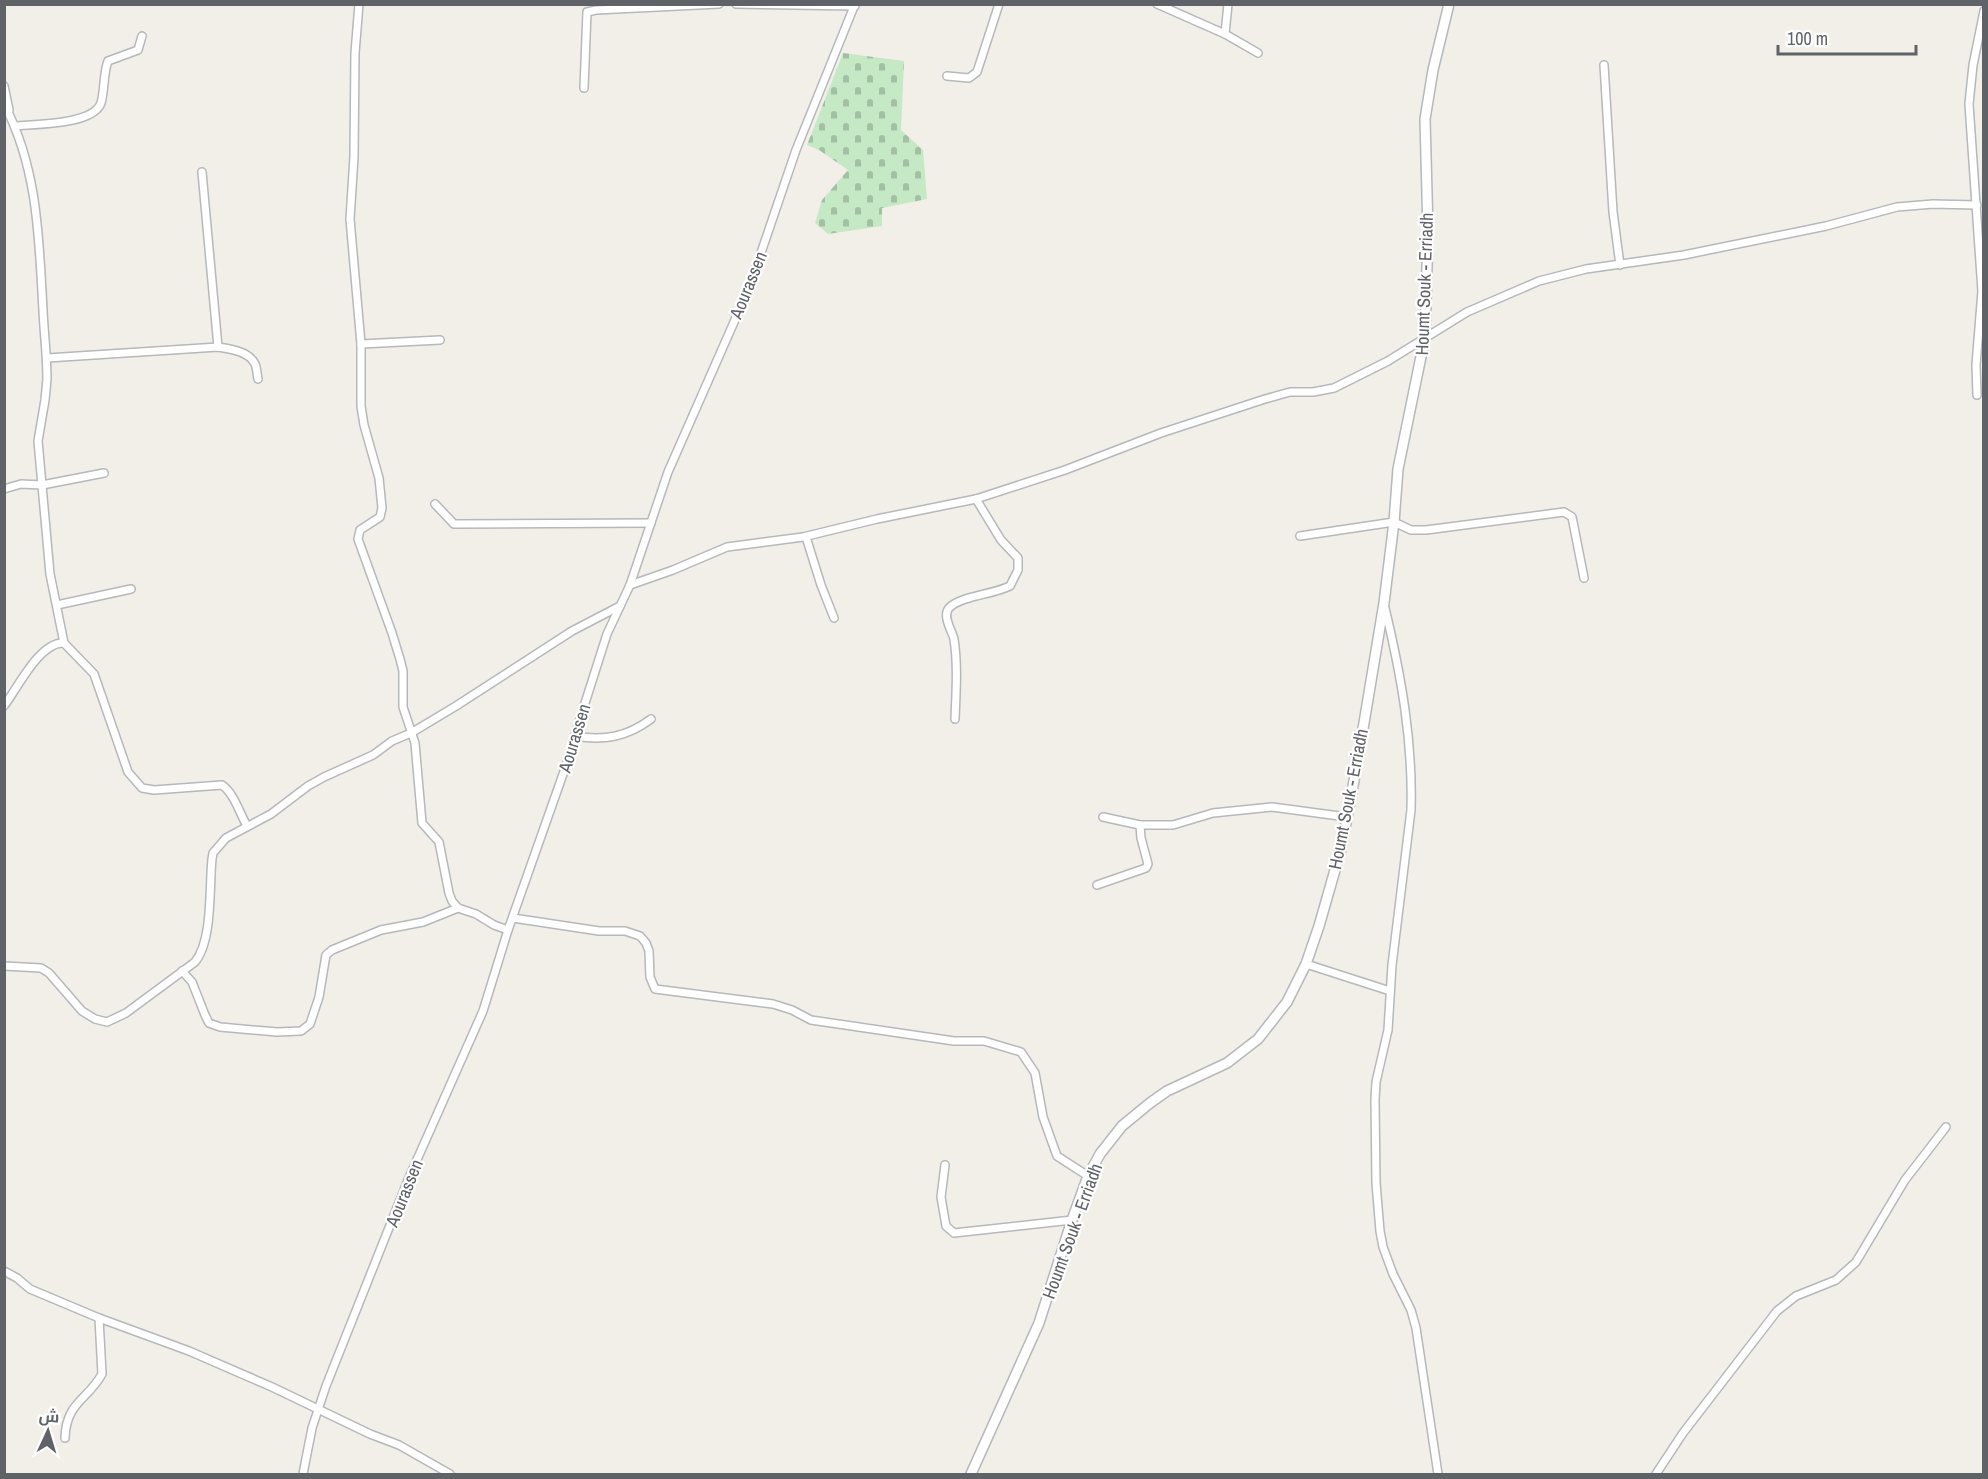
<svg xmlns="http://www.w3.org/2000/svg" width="1988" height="1479" viewBox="0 0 1988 1479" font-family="'Archivo Narrow',Cairo,sans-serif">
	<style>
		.cemetery { fill: url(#cemetery-stones) }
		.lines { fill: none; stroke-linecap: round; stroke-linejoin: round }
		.minor-casing { stroke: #b5b8bc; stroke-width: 10 }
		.tertiary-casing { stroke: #b5b8bc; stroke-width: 12 }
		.minor { stroke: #fff; stroke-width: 7 }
		.tertiary { stroke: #fff; stroke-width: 9 }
		.labels { text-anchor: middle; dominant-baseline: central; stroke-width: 4.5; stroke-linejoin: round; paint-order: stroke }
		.street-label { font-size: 18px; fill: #5f6368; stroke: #fff }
	</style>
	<defs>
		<pattern id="cemetery-stones" width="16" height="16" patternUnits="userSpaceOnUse" patternTransform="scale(1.5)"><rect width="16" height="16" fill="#c5e8c5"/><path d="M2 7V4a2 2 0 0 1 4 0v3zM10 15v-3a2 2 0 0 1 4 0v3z" fill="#a3c0a4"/></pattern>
	</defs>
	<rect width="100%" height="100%" fill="#f1efe8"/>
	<!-- cemetery -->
	<path class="cemetery" d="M843,53l61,8 -3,69 22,20 4,49 -45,9v18l-54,8 -13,-11 7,-23 26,-30 -29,-20 -12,-5z"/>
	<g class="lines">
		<defs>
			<g id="minor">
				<path d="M359,4l-4,49 -1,104 -4,62 11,125v62l3,19 15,53 3,30 -2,9 -20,13 -2,9 34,94 8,26 3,12v36l12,36 7,80 17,19 10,51 3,8 6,7 18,6 18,11 14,5"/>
				<path d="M736,4l119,2"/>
				<path d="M1157,4l68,30 33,19"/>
				<path d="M1225,34l3,-30"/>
				<path d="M1604,65l9,147 7,53"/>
				<path d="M947,76l22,2 8,-6 22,-68"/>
				<path d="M4,86l5,24"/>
				<path d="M584,88l3,-76 9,-2 123,-6"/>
				<path d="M4,104c34,64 35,136 39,206 1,23 4,46 4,69l-2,21 -7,41 12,133 14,69 30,31 34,98 14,16 12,2 68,-5c12,8 18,29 25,41"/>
				<path d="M15,126c20,-2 78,-1 86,-23 4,-14 2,-29 7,-42l30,-11 4,-14"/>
				<path d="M202,172l16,175"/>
				<path d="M361,344l79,-4"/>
				<path d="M47,358l171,-11c12,2 31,4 37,17 2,4 2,11 3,15"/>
				<path d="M1977,395l-1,-30 6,-74 -13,-187 4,-39 11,-54"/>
				<path d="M4,489l17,-5 21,1 62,-12"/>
				<path d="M435,504l19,20 197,-1"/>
				<path d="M1300,536l94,-14 17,8h15l138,-18 8,5 12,61"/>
				<path d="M806,537l15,48 13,33"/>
				<path d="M630,585l43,-15 54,-23 76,-10 74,-18 99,-20 89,-29 96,-37 104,-34 25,-7h23l21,-4 54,-27 79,-49 72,-31 47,-12 98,-14 142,-29 71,-19 36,-3 44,1"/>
				<path d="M57,605l74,-16"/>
				<path d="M1385,608c16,67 28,133 26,202l-19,155 -4,65 -12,52 -1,18 1,83 4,48 3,16 10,27 18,36 5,18 22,146"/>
				<path d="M4,706c13,-17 36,-65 60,-63"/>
				<path d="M955,719c1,-26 3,-54 -1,-80 -2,-8 -12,-23 -5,-31 11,-12 46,-14 61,-22l8,-16v-12l-17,-18 -25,-41"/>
				<path d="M575,736c29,5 52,1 76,-17"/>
				<path d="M1103,817l37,8h33l40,-12 59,-6 75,10"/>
				<path d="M1097,885l49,-17 2,-4 -7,-26 -1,-13"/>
				<path d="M513,918l86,13h26l15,5 6,7 3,8 1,26 5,12 118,15 19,6 19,10 143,21h30l37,11 14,21 8,44 14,39 31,20"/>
				<path d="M1306,964l84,27"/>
				<path d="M4,966l37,2 8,5 33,38 13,8 12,3 19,-9 69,-51c18,-22 14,-75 17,-103l1,-6 13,-15 45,-24 37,-28 16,-9 49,-22 19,-14 19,-8 45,-27 116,-75 48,-25"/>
				<path d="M182,971l10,11 13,33 4,8 11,4 57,5 24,-1 9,-7 9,-27 7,-42 6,-5 49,-20 42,-8 35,-14"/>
				<path d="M945,1165l-4,32 5,29 8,7 118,-13"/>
				<path d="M4,1271l13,7 13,11 69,29 90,33 83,36 98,47 29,11 51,29"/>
				<path d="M65,1438c1,-36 23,-38 37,-64l-3,-56"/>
				<path d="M303,1474l9,-46 14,-42 82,-206 75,-169 25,-81 60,-170 11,-38 28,-88 23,-49 38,-113 81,-184 47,-138 59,-146"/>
				<path d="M1656,1474l27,-41 94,-122 19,-15 40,-16 20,-18 49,-82 41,-53"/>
			</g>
			<path id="tertiary" d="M971,1474l68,-151 33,-103 16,-44 12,-22 22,-28 28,-23 17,-12 60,-28 31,-24 29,-37 19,-38 13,-38 22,-77 16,-84 27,-162 10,-81 4,-53 27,-132 3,-106 -3,-112 8,-49 16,-66"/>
		</defs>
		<!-- minor casing -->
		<use href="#minor" class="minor-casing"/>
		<!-- tertiary casing -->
		<use href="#tertiary" class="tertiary-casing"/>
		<!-- minor -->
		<use href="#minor" class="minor"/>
		<!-- tertiary -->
		<use href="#tertiary" class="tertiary"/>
	</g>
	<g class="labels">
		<!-- street labels -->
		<g class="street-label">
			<text transform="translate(1424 284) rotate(-88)">Houmt Souk - Erriadh</text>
			<text transform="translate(748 285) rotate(-68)">Aourassen</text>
			<text transform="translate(574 738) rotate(-73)">Aourassen</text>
			<text transform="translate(1348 799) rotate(-79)">Houmt Souk - Erriadh</text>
			<text transform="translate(404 1193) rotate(-68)">Aourassen</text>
			<text transform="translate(1072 1231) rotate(-70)">Houmt Souk - Erriadh</text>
		</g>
	</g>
	<!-- border -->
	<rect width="1988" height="1479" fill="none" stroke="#5f6368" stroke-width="12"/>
	<!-- north arrow -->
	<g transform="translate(48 1431) rotate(4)" stroke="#ffffff" stroke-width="4.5" paint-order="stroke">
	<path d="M0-4.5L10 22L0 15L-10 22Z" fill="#5f6368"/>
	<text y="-9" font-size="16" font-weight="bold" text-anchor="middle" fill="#5f6368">ش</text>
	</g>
	<!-- scale -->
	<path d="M1778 45v9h138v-9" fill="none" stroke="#5f6368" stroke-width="3"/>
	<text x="1787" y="45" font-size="18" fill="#5f6368" stroke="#ffffff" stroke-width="4.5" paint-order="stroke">100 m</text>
</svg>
